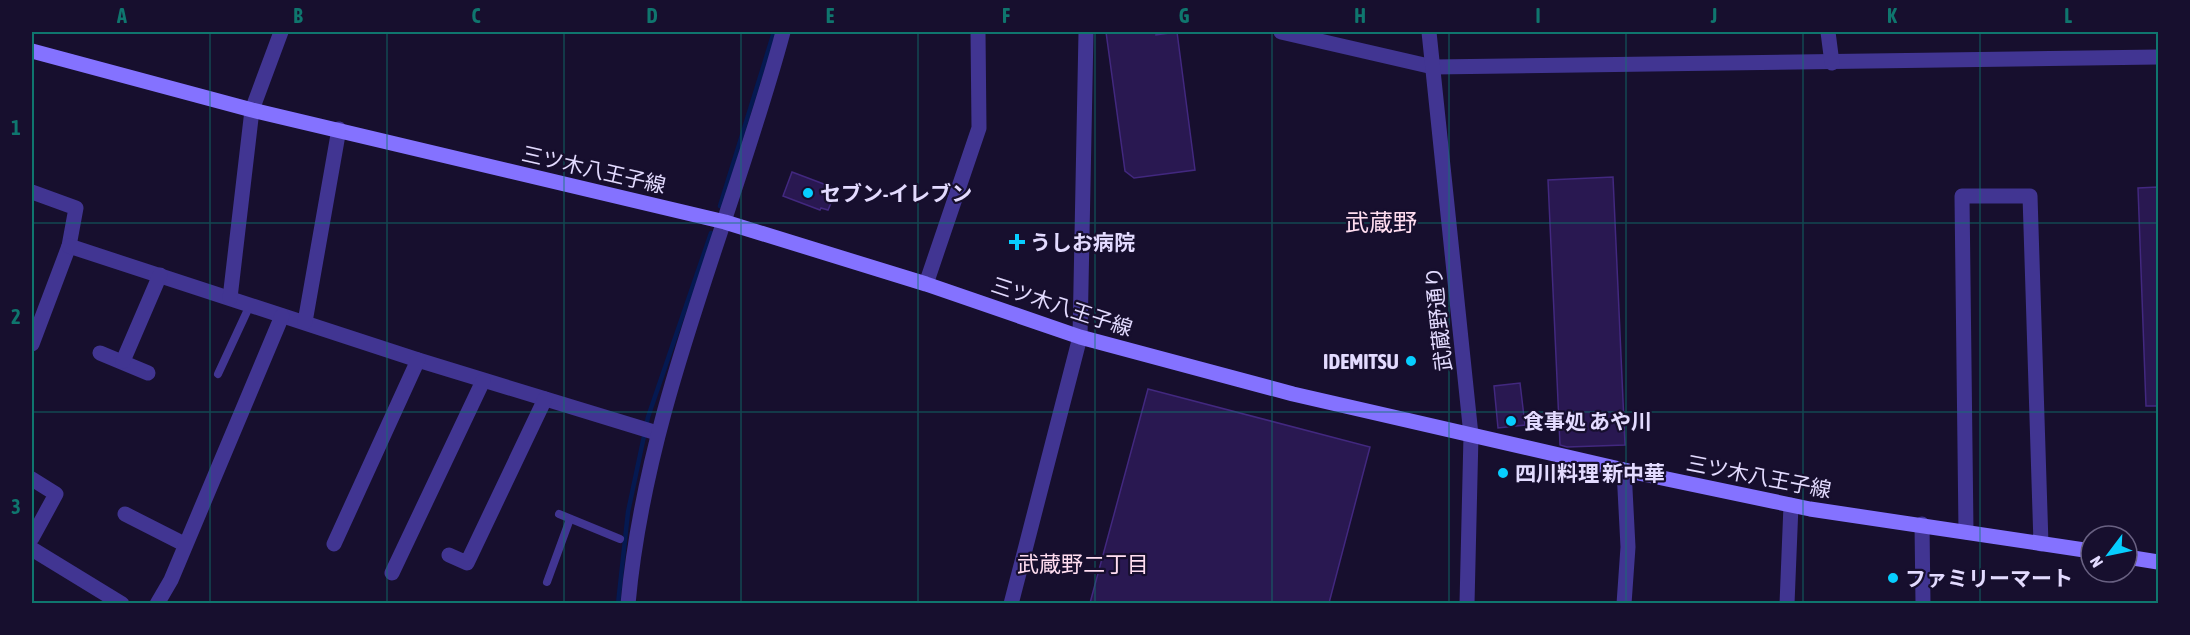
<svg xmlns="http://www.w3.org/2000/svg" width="2190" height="635" viewBox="0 0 2190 635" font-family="'Asap Condensed','Noto Sans JP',sans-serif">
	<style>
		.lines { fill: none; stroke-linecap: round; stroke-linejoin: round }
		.stream { stroke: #051951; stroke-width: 4.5 }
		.building { fill: #291851; stroke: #42287f; stroke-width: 1.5 }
		.service { stroke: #413592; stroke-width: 8 }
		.minor { stroke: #413592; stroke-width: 15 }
		.tertiary { stroke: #413592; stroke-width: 15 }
		.secondary { stroke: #8472ff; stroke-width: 15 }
		.grid { fill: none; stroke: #0f766e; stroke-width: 1.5; stroke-opacity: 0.55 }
		.poi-dot { fill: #07ceff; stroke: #170f2e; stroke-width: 2 }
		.labels { text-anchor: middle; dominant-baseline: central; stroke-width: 4.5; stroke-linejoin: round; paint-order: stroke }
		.street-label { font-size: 21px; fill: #e3dbff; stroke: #170f2e }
		.poi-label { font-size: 21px; font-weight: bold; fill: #e3dbff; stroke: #170f2e; text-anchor: start }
		.neighbourhood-label { font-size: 22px; fill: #ffddf0; stroke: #170f2e }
		.quarter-label { font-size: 24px; fill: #ffddf0; stroke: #170f2e }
		.neatline { fill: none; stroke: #0f766e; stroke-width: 2 }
		.grid-label { font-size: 20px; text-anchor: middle; font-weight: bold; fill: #0f766e }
	</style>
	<rect width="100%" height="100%" fill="#170f2e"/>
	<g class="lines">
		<!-- stream -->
		<g class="stream">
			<path d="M720,206l54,-174"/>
			<path d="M618,604l10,-92 20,-95 63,-184"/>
		</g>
	</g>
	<!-- building -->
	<g class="building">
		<path d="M1106,32h50v3l21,-3 18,138 -61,8 -9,-7z"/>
		<path d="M792,172l45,17 -9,21 -7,-2 -1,2 -37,-14z"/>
		<path d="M1613,177l12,268 -58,2 -7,-2 -12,-265z"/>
		<path d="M2158,187v219h-12l-8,-218z"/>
		<path d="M1520,383l5,42 -27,3 -4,-42z"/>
		<path d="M1148,389l222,58 -41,156h-239z"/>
	</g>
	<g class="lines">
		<!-- service -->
		<g class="service">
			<path d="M218,374l32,-69"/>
			<path d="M559,514l61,25"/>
			<path d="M547,582l23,-63"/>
		</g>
		<!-- minor -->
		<g class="minor">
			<path d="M1281,32l152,35 725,-10"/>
			<path d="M1828,32l4,31"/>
			<path d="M32,192l44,16 -7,38 -37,98"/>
			<path d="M69,246l349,114 239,73"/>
			<path d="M926,284l53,-156 -1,-96"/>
			<path d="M230,298l22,-188 29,-78"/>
			<path d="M305,322l34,-193"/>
			<path d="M100,353l48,20"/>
			<path d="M123,361l37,-86"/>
			<path d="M1624,470l4,77 -4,57"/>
			<path d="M32,479l24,15 -24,44"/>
			<path d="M125,514l59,30"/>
			<path d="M1922,524l1,80"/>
			<path d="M1966,532l-4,-336h68l11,348"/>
			<path d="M334,544l84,-184"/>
			<path d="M32,549l90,55"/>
			<path d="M449,555l18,8 78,-164"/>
			<path d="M392,573l91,-192"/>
			<path d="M157,604l14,-24 111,-264"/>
			<path d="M628,604c18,-198 104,-382 155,-572"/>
			<path d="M1011,604l69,-267 6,-305"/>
			<path d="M1787,604l4,-99"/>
		</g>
		<!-- tertiary -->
		<path class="tertiary" d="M1429,32l42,403 -4,169"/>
		<!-- secondary -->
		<g class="secondary">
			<path d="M32,51l220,59 473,112 201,62 154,53 213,57 331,76 186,39 281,42"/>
			<path d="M2127,557l31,5"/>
		</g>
	</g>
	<!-- grid -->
	<path class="grid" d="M210,32v572M387,32v572M564,32v572M741,32v572M918,32v572M1095,32v572M1272,32v572M1449,32v572M1626,32v572M1803,32v572M1980,32v572M32,223h2126M32,412h2126"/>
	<!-- markers -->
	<g class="poi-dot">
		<circle cx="808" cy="193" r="6"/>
		<path d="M1014 233h6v6h6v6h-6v6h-6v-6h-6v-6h6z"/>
		<circle cx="1411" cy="361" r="6"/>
		<circle cx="1511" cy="421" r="6"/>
		<circle cx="1503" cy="473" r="6"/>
		<circle cx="1893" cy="578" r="6"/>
	</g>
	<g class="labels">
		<!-- street labels -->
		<g class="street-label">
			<text transform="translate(594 169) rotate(13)">三ツ木八王子線</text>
			<text transform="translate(1062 306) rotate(18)">三ツ木八王子線</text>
			<text transform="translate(1438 319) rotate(-96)">武蔵野通り</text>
			<text transform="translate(1759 476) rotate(11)">三ツ木八王子線</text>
		</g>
		<!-- poi labels -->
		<g class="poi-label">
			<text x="820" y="193">セブン-イレブン</text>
			<text x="1030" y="242">うしお病院</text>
			<text x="1399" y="361" text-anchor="end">IDEMITSU</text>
			<text x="1523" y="421">食事処 あや川</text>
			<text x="1515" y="473">四川料理 新中華</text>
			<text x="1905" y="578">ファミリーマート</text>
		</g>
		<!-- neighbourhood labels -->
		<g class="neighbourhood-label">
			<text x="1083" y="564">武蔵野二丁目</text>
		</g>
		<!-- quarter labels -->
		<g class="quarter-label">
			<text x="1381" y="222">武蔵野</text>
		</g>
	</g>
	<!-- border -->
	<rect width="2190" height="635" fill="none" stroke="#170f2e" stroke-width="66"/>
	<!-- north arrow -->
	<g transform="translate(2109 554) rotate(238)"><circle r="28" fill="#170f2e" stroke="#696182" stroke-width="1.5"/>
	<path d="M0-4.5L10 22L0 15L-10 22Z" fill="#07ceff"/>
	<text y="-9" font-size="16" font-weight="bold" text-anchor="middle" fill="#e3dbff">N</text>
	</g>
	<rect x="33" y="33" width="2124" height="569" class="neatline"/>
	<g class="grid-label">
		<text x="122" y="23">A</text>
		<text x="298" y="23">B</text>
		<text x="476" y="23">C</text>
		<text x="652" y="23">D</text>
		<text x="830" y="23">E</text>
		<text x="1006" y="23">F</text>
		<text x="1184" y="23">G</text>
		<text x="1360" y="23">H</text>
		<text x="1538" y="23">I</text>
		<text x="1714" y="23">J</text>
		<text x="1892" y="23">K</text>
		<text x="2068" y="23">L</text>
		<text x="16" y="135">1</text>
		<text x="16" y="324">2</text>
		<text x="16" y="514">3</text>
	</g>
</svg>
